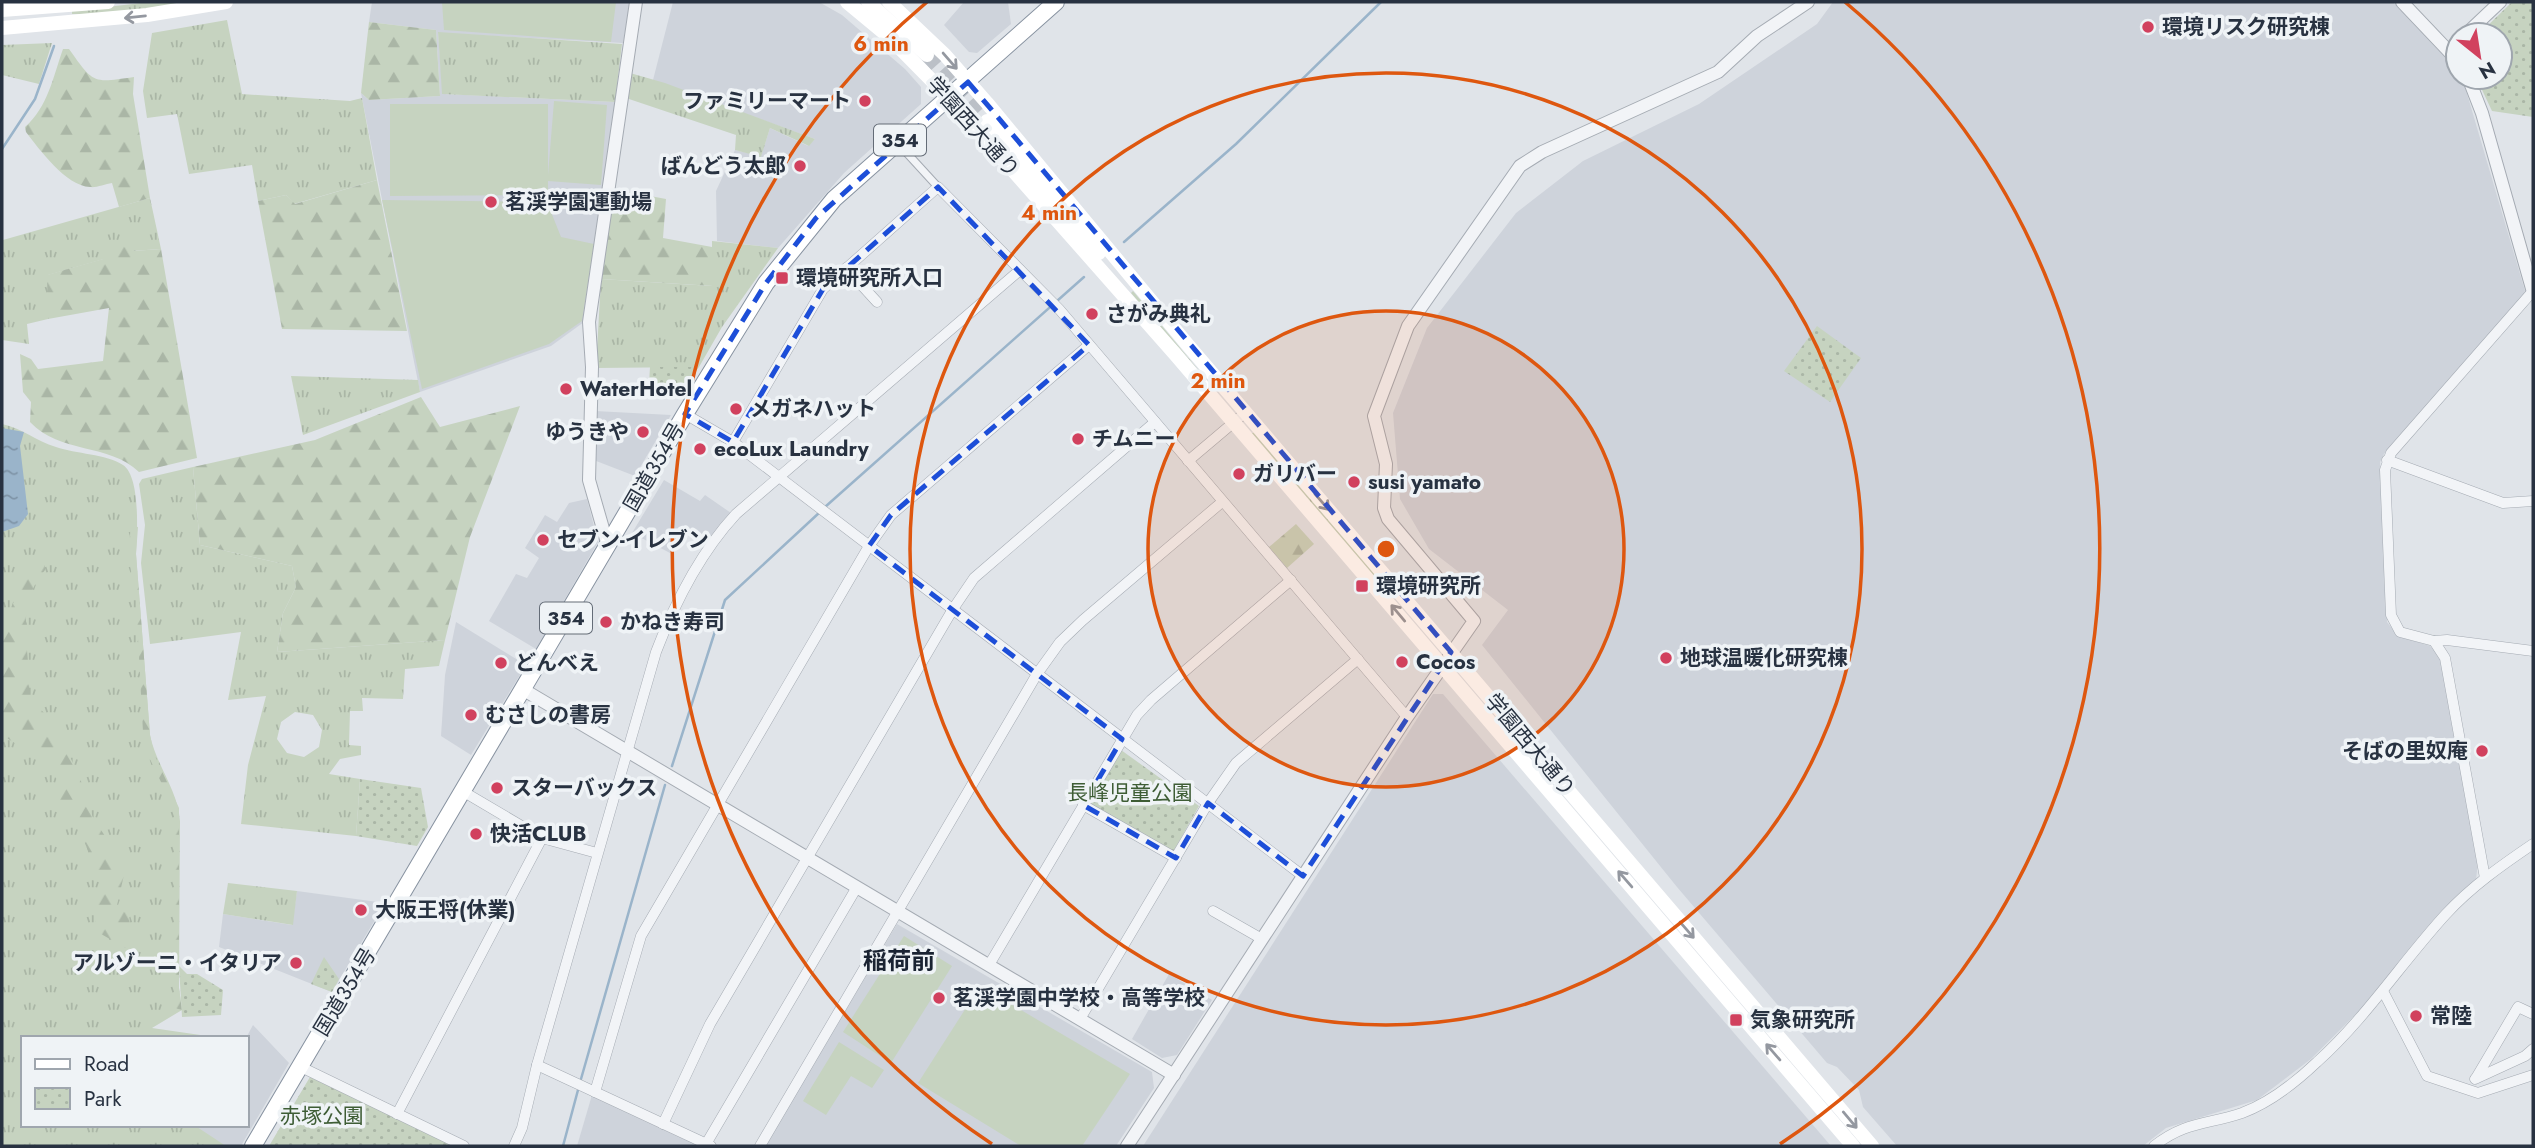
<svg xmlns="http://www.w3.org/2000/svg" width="2535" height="1148" viewBox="0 0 2535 1148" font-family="Jost,'Noto Sans JP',sans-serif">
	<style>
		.built { fill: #ced3db }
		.grass { fill: url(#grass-tufts); fill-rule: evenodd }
		.forest { fill: url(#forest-firs) }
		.park { fill: url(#park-dots) }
		.pitch { fill: #c6d3c0 }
		.water { fill: url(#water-ripples) }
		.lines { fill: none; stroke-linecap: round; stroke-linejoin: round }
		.stream { stroke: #9ab4ca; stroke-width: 2.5 }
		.secondary-tunnel { stroke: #bbc0c7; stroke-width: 14; stroke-dasharray: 14 7; stroke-linecap: butt }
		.pedestrian-casing { stroke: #a5abb3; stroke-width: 9 }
		.minor-casing { stroke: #a5abb3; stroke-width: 11 }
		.tertiary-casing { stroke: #a5abb3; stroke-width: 14 }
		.trunk-casing { stroke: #8792a0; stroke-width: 18 }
		.pedestrian { stroke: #f2f4f7; stroke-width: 7 }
		.minor { stroke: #f2f4f7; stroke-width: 10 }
		.tertiary { stroke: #f2f4f7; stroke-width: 12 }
		.secondary { stroke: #fff; stroke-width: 14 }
		.trunk { stroke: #fff; stroke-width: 16 }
		.oneway { stroke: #9498a0 }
		.marked { fill: none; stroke: #1d4ed8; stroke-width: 5; stroke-dasharray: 14 9; stroke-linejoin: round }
		.ring { fill: none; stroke: #de570f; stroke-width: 3.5 }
		.poi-dot { fill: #d1415e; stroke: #eff3f6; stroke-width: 2.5 }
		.labels { text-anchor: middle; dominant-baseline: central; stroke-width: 7; stroke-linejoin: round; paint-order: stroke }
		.shield { fill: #eff3f6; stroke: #646c77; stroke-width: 2 }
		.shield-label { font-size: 19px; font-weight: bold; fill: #283241 }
		.poi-label { font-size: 21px; font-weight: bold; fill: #283241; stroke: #eff3f6; text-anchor: start }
		.street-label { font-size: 21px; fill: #283241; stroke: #eff3f6 }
		.park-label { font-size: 21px; fill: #3e5d35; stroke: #eff3f6 }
		.quarter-label { font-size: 24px; font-weight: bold; fill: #1a2332; stroke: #eff3f6 }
		.centre { fill: #de570f; stroke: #eff3f6; stroke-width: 3.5 }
		.ring-label { font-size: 21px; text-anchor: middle; font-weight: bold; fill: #de570f; stroke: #eff3f6; stroke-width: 7; stroke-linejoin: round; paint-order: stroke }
	</style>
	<defs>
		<pattern id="grass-tufts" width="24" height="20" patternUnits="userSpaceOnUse" patternTransform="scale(1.75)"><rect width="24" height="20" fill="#c6d3c0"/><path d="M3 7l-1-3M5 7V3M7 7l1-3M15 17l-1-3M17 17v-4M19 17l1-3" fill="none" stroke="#aab6a6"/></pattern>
		<pattern id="forest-firs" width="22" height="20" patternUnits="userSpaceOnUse" patternTransform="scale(1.75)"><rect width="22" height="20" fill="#c6d3c0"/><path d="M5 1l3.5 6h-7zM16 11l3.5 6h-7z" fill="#aab6a6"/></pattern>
		<pattern id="park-dots" width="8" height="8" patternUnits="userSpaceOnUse" patternTransform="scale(1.75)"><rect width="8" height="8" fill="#c6d3c0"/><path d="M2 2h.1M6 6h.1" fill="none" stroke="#aab6a6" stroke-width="1.8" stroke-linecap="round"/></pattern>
		<pattern id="water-ripples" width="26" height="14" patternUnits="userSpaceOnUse" patternTransform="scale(1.75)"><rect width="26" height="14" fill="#9ab4ca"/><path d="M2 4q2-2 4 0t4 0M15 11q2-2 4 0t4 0" fill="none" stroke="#7e93a6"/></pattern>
	</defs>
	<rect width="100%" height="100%" fill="#e0e4e9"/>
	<!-- built -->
	<g class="built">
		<path d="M372,2h258l-7,41 -185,-10 5,61 172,8 -31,220 -33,24 -131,46 -59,-299 8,7 71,-4 -4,-66 -67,-8z"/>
		<path d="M673,2h146l23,13 63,54 16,18v17l-77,69 -66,75 -61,-7 -1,-50 19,-41 26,6 9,-28 38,18 7,-7 -162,-59z"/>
		<path d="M964,2h44l3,22 -34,29 -8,-1 -25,-27z"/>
		<path d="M1833,2h560l54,54 11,21 5,3 62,211 -3,9 -138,154 -4,8 7,160 11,14 32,10 12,13 36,203 -2,18 -100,114 -65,65 -54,41 -91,28 -23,18h-246l-34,-39 -4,-17 -22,-23 -10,-4 -150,-176 -195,-242 26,-35 -79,-61 -29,-50 -7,-86 34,-85 89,-115 67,-52 116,-57 118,-80z"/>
		<path d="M595,411l76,4 -36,61 -44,-17z"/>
		<path d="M664,480l36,21 5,-6 26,18 -24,30 -23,-13 -14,23 -38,-20z"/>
		<path d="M587,499l11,43 -62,107 -47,-28 27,-47 11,4 12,-20 -14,-10 20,-33 12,7 12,-19z"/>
		<path d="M456,622l70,43 -55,90 -30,-19 4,-61z"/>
		<path d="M1433,694h10l388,452h-688z"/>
		<path d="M297,891l88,12 -53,89 -113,-45 4,-33 69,11z"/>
		<path d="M897,924l255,148 2,16 -38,58h-351z"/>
		<path d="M1169,974l43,26 -35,55 -15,3 -30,-19z"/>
		<path d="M253,1025l36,38 -48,83h-15l-33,-19 54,-2 -1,-87z"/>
		<path d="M592,1095l108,51h-123z"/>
	</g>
	<!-- grass -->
	<g class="grass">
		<path d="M150,2h46l-88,12h-36v-3z"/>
		<path d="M227,20l15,74 108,7 12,-3 15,82 -83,24 -8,-9 -28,6 -6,-36 -63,9 -12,-60 -30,4 -4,-27 9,-58z"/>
		<path d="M438,32l184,12 -7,58 -173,-8z"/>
		<path d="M52,43l-13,41 -37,-9v-30z"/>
		<path d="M630,73l35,10 150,56 -6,7 -39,-18 -9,29 -26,-7 1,-15 -110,-37z"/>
		<path d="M150,198l11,51 -29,2 -84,24v44l-21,5 2,20 -27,-4 1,-100z"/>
		<path d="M712,241l66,7 -56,79 -23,40 -103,1 5,-89 111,7z"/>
		<path d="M1133,291l77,93 -79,-91z"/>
		<path d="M291,376l127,4 2,12 -117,43z"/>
		<path d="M2,424c20,4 34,17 54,23 20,7 50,7 67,18 18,12 14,70 13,89l14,181c6,30 28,55 30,86l-1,167 3,22 -30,18 69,10h-198v87h171l32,21h-224z"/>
		<path d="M1255,432l123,143 20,31 -148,-172z"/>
		<path d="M193,467l7,78 92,21 4,21 -13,26 -6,39 168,-12 -6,26 -34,3 -2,30 -41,-1 1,13h-13l-1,34 12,1v9l-21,4 -11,15 31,5 -4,57 -115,-12 7,-59 18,-69 -38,4 13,-68 -91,12 -9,-81 4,-38 -6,-41 3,-5zM295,712l18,3 9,15 -3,17 -15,10 -17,-4 -10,-14 4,-17z"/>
		<path d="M228,883l69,8 -4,34 -70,-11z"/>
	</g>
	<!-- forest -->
	<g class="forest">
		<path d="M369,22l67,8 4,66 -71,4 -8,-7z"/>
		<path d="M63,49h6c25,35 23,34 65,28l-1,17 17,104 -31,9 -7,-24c-7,1 -16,5 -22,4 -24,-1 -51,-38 -64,-55l-1,-5c23,-20 28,-50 38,-78z"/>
		<path d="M377,180l30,151 -125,-2 -24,-128 28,-6 9,9z"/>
		<path d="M613,189l53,10 -3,39 49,9 1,39 -112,-7z"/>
		<path d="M126,241l6,10 29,-2 36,209 -58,14c-30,-29 -79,-18 -109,-50l1,-20 -8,-10 -3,-38 11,5 7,10 65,-8 6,-53 -61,11 -1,-44 56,-16 5,-14z"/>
		<path d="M421,397l19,30 80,-21 -50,131 -25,103 -168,12 6,-39 13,-26 -4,-21 -92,-21 -7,-78 122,-27z"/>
		<path d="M1296,524l18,20 -27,24 -18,-21z"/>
		<path d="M131,526l7,1 -2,27 14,181 4,19 25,54v180l3,22 -7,-2 -1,-199 -26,-54 -5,-23 -7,-131 -8,-48z"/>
		<path d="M45,564v6c-33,39 -13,80 -16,127l17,18 16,26 17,34 14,43 28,42 3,15 -7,30 8,-1 4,6 2,41 -37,-21 7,-48 -12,-3 -4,-16 6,-6 -20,-45 -18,-12 10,-14 -26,-29 -35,-22v-99l5,-5c3,-26 13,-54 38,-67z"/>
	</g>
	<!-- park -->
	<g class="park">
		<path d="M2512,2h21v115l-41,-6 -16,-34h24v-42h-22z"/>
		<path d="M1817,326l44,32 -31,44 -46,-31z"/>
		<path d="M650,367h49l-11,15 -21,5 -18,-3z"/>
		<path d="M1121,750l78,56 -26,46 -82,-48z"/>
		<path d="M360,779l61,9 7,39 -11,19 -61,-10z"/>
		<path d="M324,957l15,22 -7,13 -21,-8z"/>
		<path d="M179,966l8,8h10l26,16 -2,25 -39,2z"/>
		<path d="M310,1077c51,25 103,45 154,69h-195z"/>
	</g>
	<!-- pitch -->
	<g class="pitch">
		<path d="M442,2h174l-5,40 -167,-12z"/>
		<path d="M554,101l53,4 -6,80 -53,-4v14l-158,1v-92h158v71z"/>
		<path d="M382,200l165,2 14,35 33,7 -12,77 -33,23 -127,45z"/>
		<path d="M904,936l48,30 -61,97 -48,-31z"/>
		<path d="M980,986l150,88 -48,72h-61l-103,-63z"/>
		<path d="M839,1042l45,28 -12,18 -21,-12 -25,39 -23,-14z"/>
	</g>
	<!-- water -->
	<path class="water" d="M2,428l22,4 -4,14 8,68 -9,12 -17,6z"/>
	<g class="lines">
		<!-- stream -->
		<g class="stream">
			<path d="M2,149l33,-50 19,-53"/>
			<path d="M1124,242l112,-98 145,-142"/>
			<path d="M825,507l259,-230"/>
			<path d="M672,766l53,-166 95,-88"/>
			<path d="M581,1079l84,-294"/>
			<path d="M563,1146l15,-56"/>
		</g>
		<!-- secondary-tunnel -->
		<path class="secondary-tunnel" d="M927,55l60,66"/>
		<defs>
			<path id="pedestrian" d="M905,151l33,36"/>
			<g id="minor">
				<path d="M846,268l31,34"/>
				<path d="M685,414l48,28 570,434"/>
				<path d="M733,442l90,-153 115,-102 121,122 348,408"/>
				<path d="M2387,460l116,43 30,-2"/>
				<path d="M1188,461l58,-49"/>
				<path d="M2434,641l13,-1 86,11"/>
				<path d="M464,792l78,46 55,15"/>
				<path d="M1083,805l93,53"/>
				<path d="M2485,878l-40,-220 -11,-17 -34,-9 -9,-17 -6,-145 6,-17 142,-162"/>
				<path d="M1213,911l49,28"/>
				<path d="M989,965l148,-250 14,-15 140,-120"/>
				<path d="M2384,993l43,83 51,17 55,-18"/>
				<path d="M1080,1019l128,-216 28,-40 122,-104"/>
				<path d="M537,1065l174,81"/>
				<path d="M301,1067l163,79"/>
				<path d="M2476,1078l42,-71 15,7"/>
				<path d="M2475,1079l50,-23 8,-7"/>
				<path d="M595,1092l46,-156 228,-390 22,-31 198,-170"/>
				<path d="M397,1114l145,-276"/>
				<path d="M663,1124l47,-100 243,-415 21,-31 181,-156"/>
				<path d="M706,1144l151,-257"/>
				<path d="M514,1146l8,-18 15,-63 119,-413c19,-50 44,-99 80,-138l284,-244"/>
				<path d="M760,1146l277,-472 23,-32 23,-22 139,-118"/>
				<path d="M2154,1146c32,-25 53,-21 88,-33 27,-10 54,-31 75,-51 49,-44 85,-100 129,-148 26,-28 56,-49 87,-70"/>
			</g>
			<g id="tertiary">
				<path d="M2402,2l56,59"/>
				<path d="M2465,35l35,-33"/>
				<path d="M2468,77l14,36 51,179"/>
				<path d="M608,546l-19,-66 3,-113 -3,-45 47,-320"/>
				<path d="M524,690l650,385"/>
				<path d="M1127,1146l280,-429 67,-96 -86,-102 -4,-11 2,-44 -12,-48 34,-90 112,-160 22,-14 176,-80 39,-36 51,-34"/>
			</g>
			<path id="trunk" d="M253,1146l432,-732 81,-131 68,-84 222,-197"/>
		</defs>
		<!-- pedestrian casing -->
		<use href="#pedestrian" class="pedestrian-casing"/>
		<!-- minor casing -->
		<use href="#minor" class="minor-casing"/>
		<!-- tertiary casing -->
		<use href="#tertiary" class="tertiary-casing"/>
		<!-- trunk casing -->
		<use href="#trunk" class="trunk-casing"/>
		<!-- pedestrian -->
		<use href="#pedestrian" class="pedestrian"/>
		<!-- minor -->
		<use href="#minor" class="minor"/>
		<!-- tertiary -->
		<use href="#tertiary" class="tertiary"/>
		<!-- secondary -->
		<g class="secondary">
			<path d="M847,2l41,34 61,62 226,256 678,792"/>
			<path d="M868,2l59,53"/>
			<path d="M889,2l56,53 42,48 200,241 685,802"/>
			<path d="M2,10l106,-8"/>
			<path d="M2,28l145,-13 79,-13"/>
			<path d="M987,121l112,132"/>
		</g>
		<!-- trunk -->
		<use href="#trunk" class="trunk"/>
	</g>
	<!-- one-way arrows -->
	<defs><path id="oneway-shaft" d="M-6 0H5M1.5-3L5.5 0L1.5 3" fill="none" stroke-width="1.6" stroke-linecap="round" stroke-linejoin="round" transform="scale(1.75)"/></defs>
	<g class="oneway">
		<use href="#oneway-shaft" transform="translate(135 17) rotate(174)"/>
		<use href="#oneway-shaft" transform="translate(950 61) rotate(49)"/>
		<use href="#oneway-shaft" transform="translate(1322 502) rotate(49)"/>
		<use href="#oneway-shaft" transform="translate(1398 613) rotate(-130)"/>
		<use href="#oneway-shaft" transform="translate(1625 879) rotate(-131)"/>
		<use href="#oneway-shaft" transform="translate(1687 930) rotate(49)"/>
		<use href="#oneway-shaft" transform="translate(1773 1052) rotate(-131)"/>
		<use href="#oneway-shaft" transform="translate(1850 1120) rotate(50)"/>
	</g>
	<!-- marked area -->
	<path class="marked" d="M968,82l483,570 -148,224 -95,-73 -32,55 -93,-53 39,-66 -253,-193 22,-31 198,-170 -151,-158 -115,102 -90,153 -48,-28 81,-131 50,-65z"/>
	<!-- distance rings -->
	<circle cx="1386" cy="549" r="238" fill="#de570f" fill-opacity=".12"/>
	<g class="ring">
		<circle cx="1386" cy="549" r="238"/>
		<circle cx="1386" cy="549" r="476"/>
		<path d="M992 1144A714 714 0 0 1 927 2M1845 2A714 714 0 0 1 1780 1144"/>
	</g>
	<!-- markers -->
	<g class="poi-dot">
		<circle cx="2148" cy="27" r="7"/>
		<circle cx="865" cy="101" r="7"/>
		<circle cx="800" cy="166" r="7"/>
		<circle cx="491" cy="202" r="7"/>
		<rect x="775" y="271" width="14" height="14" rx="3.5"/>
		<circle cx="1092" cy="314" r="7"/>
		<circle cx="566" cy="389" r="7"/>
		<circle cx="736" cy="409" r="7"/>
		<circle cx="643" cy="432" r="7"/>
		<circle cx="1078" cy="439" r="7"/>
		<circle cx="700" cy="449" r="7"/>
		<circle cx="1239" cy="474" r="7"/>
		<circle cx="1354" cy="482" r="7"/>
		<circle cx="543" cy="540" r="7"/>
		<rect x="1355" y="579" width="14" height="14" rx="3.5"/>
		<circle cx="606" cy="622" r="7"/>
		<circle cx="1666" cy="658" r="7"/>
		<circle cx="1402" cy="662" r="7"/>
		<circle cx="501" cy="663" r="7"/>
		<circle cx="471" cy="715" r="7"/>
		<circle cx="2482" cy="751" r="7"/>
		<circle cx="497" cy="788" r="7"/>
		<circle cx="476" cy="834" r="7"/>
		<circle cx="361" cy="910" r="7"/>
		<circle cx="296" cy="963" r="7"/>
		<circle cx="939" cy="998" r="7"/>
		<circle cx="2416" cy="1016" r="7"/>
		<rect x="1729" y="1013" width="14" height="14" rx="3.5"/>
	</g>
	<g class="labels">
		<!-- shield labels -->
		<g class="shield">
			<rect x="874" y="124.5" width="52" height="31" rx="5"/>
			<rect x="540" y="602.5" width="52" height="31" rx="5"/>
		</g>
		<g class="shield-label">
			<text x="900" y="140">354</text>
			<text x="566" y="618">354</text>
		</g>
		<!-- poi labels -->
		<g class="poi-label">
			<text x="2162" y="27">環境リスク研究棟</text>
			<text x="851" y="101" text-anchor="end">ファミリーマート</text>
			<text x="786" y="166" text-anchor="end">ばんどう太郎</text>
			<text x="505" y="202">茗渓学園運動場</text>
			<text x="796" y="278">環境研究所入口</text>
			<text x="1106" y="314">さがみ典礼</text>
			<text x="580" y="389">WaterHotel</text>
			<text x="750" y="409">メガネハット</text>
			<text x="629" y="432" text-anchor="end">ゆうきや</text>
			<text x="1092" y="439">チムニー</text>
			<text x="714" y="449">ecoLux Laundry</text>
			<text x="1253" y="474">ガリバー</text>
			<text x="1368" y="482">susi yamato</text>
			<text x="557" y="540">セブン-イレブン</text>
			<text x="1376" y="586">環境研究所</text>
			<text x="620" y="622">かねき寿司</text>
			<text x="1680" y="658">地球温暖化研究棟</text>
			<text x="1416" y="662">Cocos</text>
			<text x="515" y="663">どんべえ</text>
			<text x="485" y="715">むさしの書房</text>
			<text x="2468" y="751" text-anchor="end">そばの里奴庵</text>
			<text x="511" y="788">スターバックス</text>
			<text x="490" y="834">快活CLUB</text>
			<text x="375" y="910">大阪王将(休業)</text>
			<text x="282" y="963" text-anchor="end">アルゾーニ・イタリア</text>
			<text x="953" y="998">茗渓学園中学校・高等学校</text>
			<text x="2430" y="1016">常陸</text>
			<text x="1750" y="1020">気象研究所</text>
		</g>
		<!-- street labels -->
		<g class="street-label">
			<text transform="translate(973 127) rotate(48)">学園西大通り</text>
			<text transform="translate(654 467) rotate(-60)">国道354号</text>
			<text transform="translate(1530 745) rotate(50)">学園西大通り</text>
			<text transform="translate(345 992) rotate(-59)">国道354号</text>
		</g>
		<!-- park labels -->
		<g class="park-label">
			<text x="1130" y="793">長峰児童公園</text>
			<text x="322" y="1116">赤塚公園</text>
		</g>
		<!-- quarter labels -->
		<g class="quarter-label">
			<text x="899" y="960">稲荷前</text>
		</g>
	</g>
	<circle cx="1386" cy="549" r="10" class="centre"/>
	<g class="ring-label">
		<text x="881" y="51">6 min</text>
		<text x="1049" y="220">4 min</text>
		<text x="1218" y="388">2 min</text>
	</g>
	<!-- border -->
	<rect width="2535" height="1148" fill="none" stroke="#283241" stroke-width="7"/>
	<!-- legend -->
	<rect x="21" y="1036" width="228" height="91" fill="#eff3f6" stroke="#9fa6ae" stroke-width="2"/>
	<rect x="35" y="1059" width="35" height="10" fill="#ffffff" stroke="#9fa6ae" stroke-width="2"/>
	<text x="84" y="1071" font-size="21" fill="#283241">Road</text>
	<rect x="35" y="1088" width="35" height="21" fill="url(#park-dots)" stroke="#9fa6ae" stroke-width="2"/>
	<text x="84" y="1106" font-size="21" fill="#283241">Park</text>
	<!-- north arrow -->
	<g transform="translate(2479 56) rotate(150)"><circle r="33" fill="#eff3f6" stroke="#9fa6ae" stroke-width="2"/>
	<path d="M0-5L12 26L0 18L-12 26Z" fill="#d1415e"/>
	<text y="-10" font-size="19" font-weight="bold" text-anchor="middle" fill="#283241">N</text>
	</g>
</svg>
